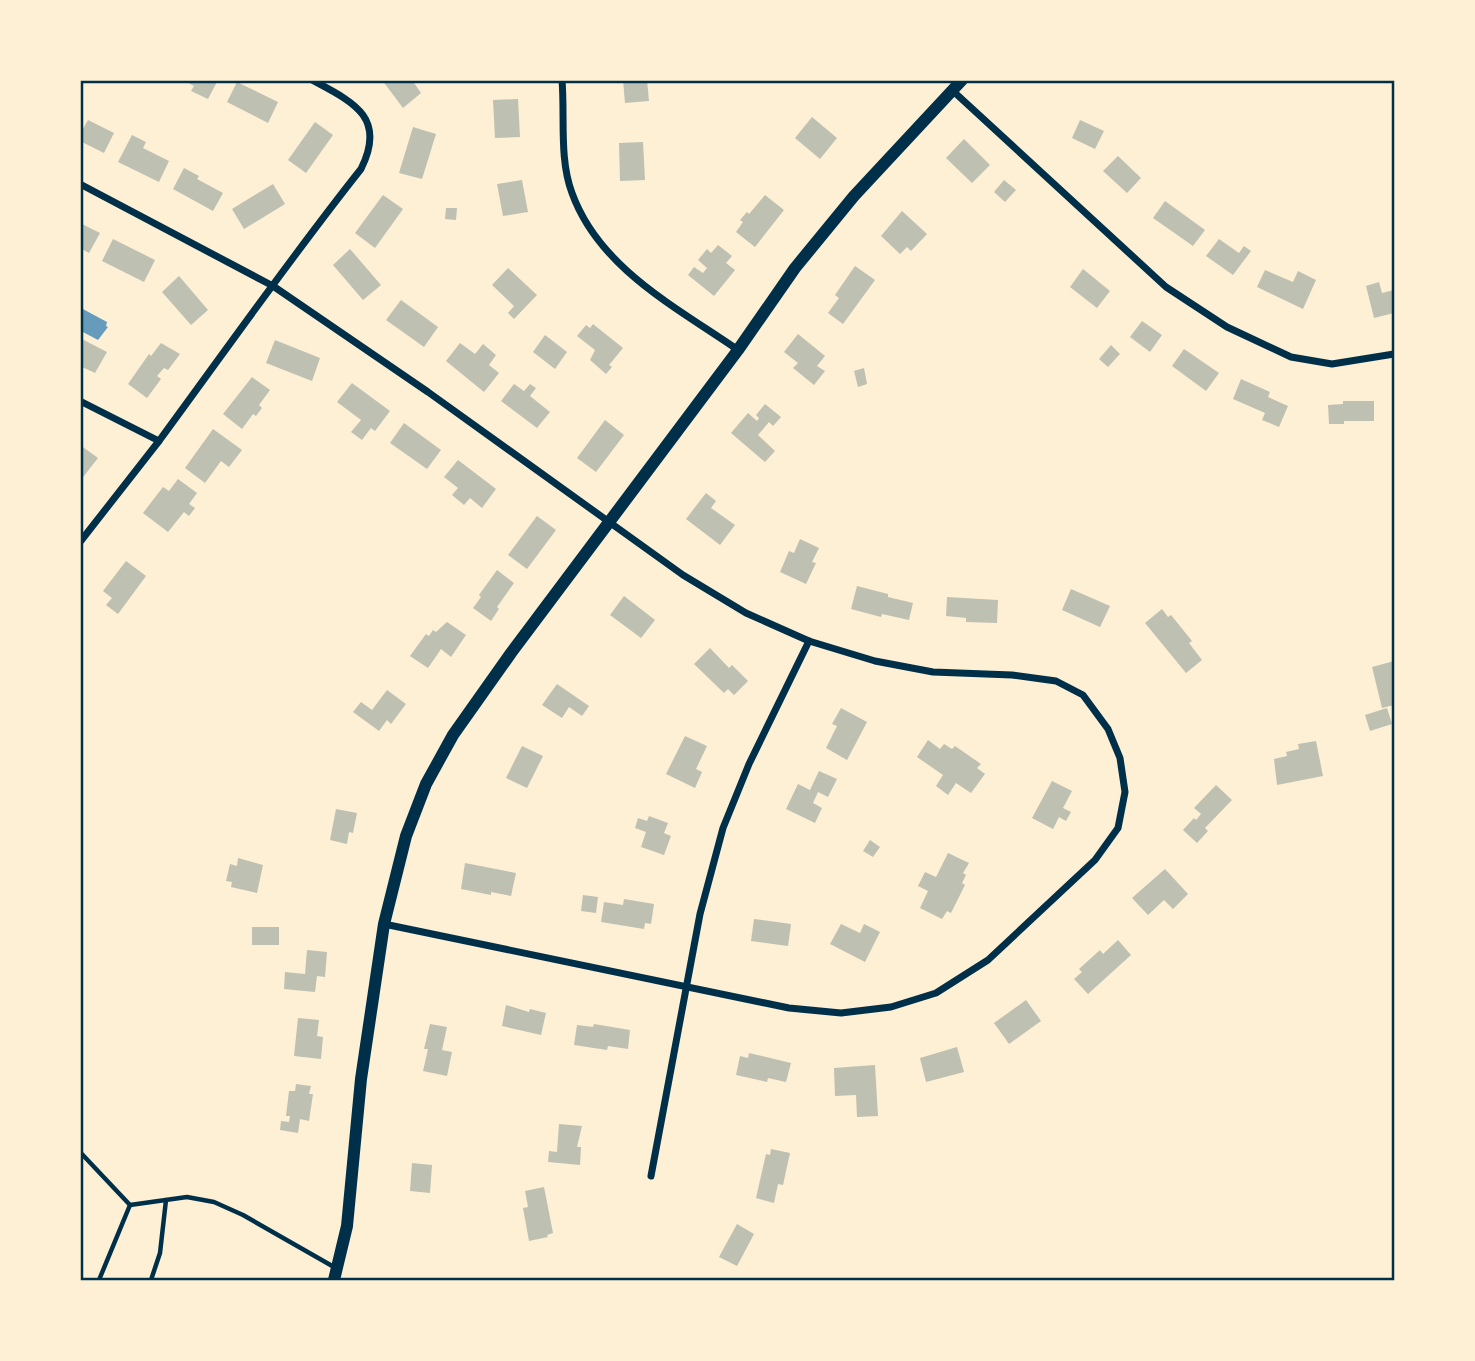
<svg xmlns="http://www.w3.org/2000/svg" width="1475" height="1361" viewBox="0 0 1475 1361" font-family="Figtree,sans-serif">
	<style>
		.water { fill: #669bbc }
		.building { fill: #bec0b2 }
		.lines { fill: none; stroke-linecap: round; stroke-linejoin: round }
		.service { stroke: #003049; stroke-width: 4.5 }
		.minor { stroke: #003049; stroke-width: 7 }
		.secondary { stroke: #003049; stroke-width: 12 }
		.neatline { fill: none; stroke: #003049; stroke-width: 2.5 }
	</style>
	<rect width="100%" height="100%" fill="#fdf0d5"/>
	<!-- water -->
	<path class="water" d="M81,308l26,14 -1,4 2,1 -10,13 -17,-9z"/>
	<!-- building -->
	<g class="building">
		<path d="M183,80h35l-10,19 -17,-8 3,-5z"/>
		<path d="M382,80h30l9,13 -18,15z"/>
		<path d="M623,80h24l2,21 -24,2z"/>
		<path d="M237,82l41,20 -10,21 -41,-21z"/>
		<path d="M518,99l2,38 -25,1 -2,-38z"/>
		<path d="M812,117l25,21 -17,21 -25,-21z"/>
		<path d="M88,120l26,13 -10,20 -24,-12v-7z"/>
		<path d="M1080,120l24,11 -9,18 -23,-11z"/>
		<path d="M315,122l18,13 -27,38 -18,-13z"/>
		<path d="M413,127l23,7 -14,45 -23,-6z"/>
		<path d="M132,135l14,7 -3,6 26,13 -10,21 -41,-20z"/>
		<path d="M964,139l26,26 -18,18 -26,-25z"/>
		<path d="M643,142l2,38 -25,1 -1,-38z"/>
		<path d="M1118,156l23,22 -14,15 -24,-22z"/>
		<path d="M184,168l15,8 -2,3 26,14 -10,18 -40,-22z"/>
		<path d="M522,180l6,32 -25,4 -6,-32z"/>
		<path d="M1004,180l12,10 -11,12 -11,-10z"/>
		<path d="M273,184l12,20 -41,25 -12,-20z"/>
		<path d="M383,195l20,14 -28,39 -20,-15z"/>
		<path d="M765,195l19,15 -29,37 -19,-15 7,-10 -3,-2 7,-8 2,2z"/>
		<path d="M1165,201l40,29 -12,16 -40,-28z"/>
		<path d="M446,208h11l-1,12 -11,-1z"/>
		<path d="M902,211l25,23 -16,17 -4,-4 -7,7 -19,-18z"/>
		<path d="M80,223l20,10 -11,20 -9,-5z"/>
		<path d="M113,239l42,21 -11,22 -42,-21z"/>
		<path d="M1219,239l20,14 5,-7 7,5 -18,24 -27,-19z"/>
		<path d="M718,245l14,11 -6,7 9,7 -21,26 -26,-21 6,-8 9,6 4,-5 -9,-8 9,-11 4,4z"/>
		<path d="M350,249l31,36 -18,15 -30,-35z"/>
		<path d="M855,266l20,14 -32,44 -15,-11 11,-15 -4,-3z"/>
		<path d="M508,268l29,27 -23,24 -6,-6 6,-7 -22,-21z"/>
		<path d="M1083,269l27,22 -13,17 -27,-21z"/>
		<path d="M1265,270l28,12 5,-11 18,9 -13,29 -46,-22z"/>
		<path d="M179,276l29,34 -17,15 -29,-33z"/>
		<path d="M1379,282l3,11 12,-3v23l-20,5 -8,-32z"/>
		<path d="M401,300l37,27 -14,20 -38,-27z"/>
		<path d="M1142,321l20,14 -12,17 -20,-15z"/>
		<path d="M593,324l30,24 -14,17 3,2 -6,7 -16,-14 5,-10 -18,-14 9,-11 4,3z"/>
		<path d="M798,334l27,22 -8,10 8,5 -11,14 -21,-17 5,-5 -14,-11z"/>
		<path d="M545,335l22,17 -12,17 -22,-17z"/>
		<path d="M80,338l27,14 -12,21 -15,-7z"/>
		<path d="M275,340l45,18 -8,23 -46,-18z"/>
		<path d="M161,343l19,11 -12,16 -4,-2 -7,8 4,3 -14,19 -19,-14 21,-30 2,2z"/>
		<path d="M460,343l15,11 8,-10 13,11 -7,10 10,8 -15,19 -38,-31z"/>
		<path d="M1111,345l9,9 -12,13 -9,-8z"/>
		<path d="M1184,349l35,24 -13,18 -34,-25z"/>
		<path d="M864,368l3,16 -9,3 -4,-16z"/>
		<path d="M252,377l18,13 -11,15 3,3 -6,8 -3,-2 -11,15 -19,-15z"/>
		<path d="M1241,379l29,13 -2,5 20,9 -9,21 -17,-7 3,-7 -32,-14z"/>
		<path d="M352,383l38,28 -15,20 -4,-3 -9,12 -11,-8 10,-12 -24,-18z"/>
		<path d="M514,384l10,7 6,-7 6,4 -6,8 20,16 -13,16 -36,-27z"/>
		<path d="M1343,401h31v20h-30v3h-15l-1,-19 15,-1z"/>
		<path d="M765,404l16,13 -8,9 -4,-4 -11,13 17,16 -10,11 -34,-29 17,-20 9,8 2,-3 -3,-3z"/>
		<path d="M605,420l19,15 -28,37 -19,-14z"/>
		<path d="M404,423l37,27 -14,19 -37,-26z"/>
		<path d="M213,429l29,21 -13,17 -8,-6 -16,22 -20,-15z"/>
		<path d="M80,445l18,13 -18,23z"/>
		<path d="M458,460l38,29 -14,19 -12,-10 -6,7 -12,-10 6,-7 -14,-11z"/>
		<path d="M178,479l19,14 -8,11 6,4 -6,8 -5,-4 -16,20 -25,-19 20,-26 6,4z"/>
		<path d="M706,493l10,8 -5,7 24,17 -15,20 -34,-26z"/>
		<path d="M537,516l19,14 -29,39 -19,-14z"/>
		<path d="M800,539l19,9 -7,14 4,1 -10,21 -26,-12 9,-21 5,2z"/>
		<path d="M126,561l20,15 -28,38 -12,-9 6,-7 -9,-7z"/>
		<path d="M497,570l17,13 -17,24 2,2 -8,12 -18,-13 8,-11 -2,-2z"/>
		<path d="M857,586l31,8v3l25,6 -4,17 -27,-6 -1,3 -30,-8z"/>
		<path d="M1071,589l39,17 -10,21 -38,-17z"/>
		<path d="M624,596l31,24 -14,18 -31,-23z"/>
		<path d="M947,597l51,3 -1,23 -31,-1v-4l-20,-2z"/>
		<path d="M1162,609l6,8 3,-2 21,26 -3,2 13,17 -16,13 -41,-50z"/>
		<path d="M447,622l19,13 -15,22 -10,-8 -13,19 -18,-12 16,-22 3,2 4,-6 3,2z"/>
		<path d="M710,648l19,20 3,-3 16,16 -14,14 -6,-6 -4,4 -30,-29z"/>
		<path d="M1394,661v44l-12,3 -10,-41z"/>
		<path d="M557,684l32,22 -7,10 -13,-9 -7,11 -20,-13z"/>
		<path d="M387,690l19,14 -15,20 -4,-4 -8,11 -26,-19 8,-10 11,8z"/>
		<path d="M841,708l26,14 -20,38 -21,-12 11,-22 -5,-2z"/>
		<path d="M1387,708l5,16 -22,7 -5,-16z"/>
		<path d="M685,736l22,10 -11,23 6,3 -7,16 -29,-14z"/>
		<path d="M928,740l12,9 4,-5 8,5 3,-3 26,18 -4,4 8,6 -14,19 -15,-10 -8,12 -12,-9 7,-11 -26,-18z"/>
		<path d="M1316,741l7,35 -46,9 -3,-26 13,-3 -1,-4 13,-3 -1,-5z"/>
		<path d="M522,746l21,10 -16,32 -21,-10z"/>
		<path d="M819,771l18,8 -9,18 -10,-5 -5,11 9,5 -7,15 -29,-14 12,-25 12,6z"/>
		<path d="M1052,781l20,10 -9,17 8,4 -5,9 -7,-4 -6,12 -21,-11z"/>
		<path d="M1216,785l16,15 -27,28 3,3 -11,12 -14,-13 11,-12 2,2 5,-6 -7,-6z"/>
		<path d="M336,809l21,4 -4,20 -4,-1 -2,12 -17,-4z"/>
		<path d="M649,816l19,7 -4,10 7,3 -7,19 -23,-8 5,-15 -11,-4 3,-10 9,3z"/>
		<path d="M870,840l10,7 -7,10 -10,-6z"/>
		<path d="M948,853l21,10 -6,10 3,2 -4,8 3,2 -14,28 -4,-2 -5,8 -22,-11 8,-17 -10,-5 7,-14 11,5z"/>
		<path d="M238,858l25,7 -6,28 -26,-6 1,-5 -6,-1 4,-17 7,2z"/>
		<path d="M465,863l51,10 -5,23 -20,-4v3l-30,-6z"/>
		<path d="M1165,869l23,25 -15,15 -9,-9 -16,15 -16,-17z"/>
		<path d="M583,895l15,2 -2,16 -15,-2z"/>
		<path d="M624,899l30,5 -3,20 -6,-1 -1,6 -43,-7 3,-20 19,3z"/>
		<path d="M754,919l37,5 -3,22 -37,-5z"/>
		<path d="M841,924l19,9 4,-9 16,8 -15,30 -35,-18z"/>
		<rect x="252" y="927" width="27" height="18"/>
		<path d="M1118,940l13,15 -43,39 -14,-15 8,-7 -3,-3 21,-19 3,4z"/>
		<path d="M307,950l20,2 -2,25 -8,-1 -2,16 -31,-3 1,-17 20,2z"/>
		<path d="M1026,1000l15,21 -32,23 -15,-21z"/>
		<path d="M506,1005l23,7 1,-3 16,4 -5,22 -39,-9z"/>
		<path d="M298,1018l21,2 -2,16 6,1 -2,22 -27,-3z"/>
		<path d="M430,1024l17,3 -5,23 10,2 -5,24 -24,-5 5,-22h-4z"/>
		<path d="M594,1024l36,6 -2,19 -20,-3 -1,4 -33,-5 3,-20 16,2z"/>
		<path d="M957,1047l7,25 -38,10 -6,-24z"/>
		<path d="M749,1053l42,10 -5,19 -18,-4 -1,4 -31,-7 4,-19 8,2z"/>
		<path d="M875,1065l3,51 -21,1 -1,-22 -21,1 -1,-28z"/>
		<path d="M296,1084l15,2 -2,8h4l-4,27 -9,-2 -2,14 -18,-3 1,-9 8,1 1,-6h-4l3,-25h6z"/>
		<path d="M559,1124l23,2 -5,21h4l-1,18 -32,-3 1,-11 8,1z"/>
		<path d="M771,1149l19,4 -7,32 -5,-1 -4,19 -18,-5 10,-44 4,1z"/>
		<path d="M412,1163l20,2 -2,28 -20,-2z"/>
		<path d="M544,1187l9,46 -6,2 1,2 -19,4 -6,-33 5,-1 -3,-16z"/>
		<path d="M737,1224l17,10 -17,32 -18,-9z"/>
	</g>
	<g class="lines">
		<!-- service -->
		<g class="service">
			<path d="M80,1152l50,53 57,-8 27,5 29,13 91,52"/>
			<path d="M99,1280l31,-75"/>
			<path d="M151,1280l9,-27 6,-53"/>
		</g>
		<!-- minor -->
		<g class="minor">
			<path d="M562,80c3,36 -3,79 10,113 27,75 104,114 166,157"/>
			<path d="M953,91l213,196 61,40 64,30 41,7 62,-10"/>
			<path d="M80,184l193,102 155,106 255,183 63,38 63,28 66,20 58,11 79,3 44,6 27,14 25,34 12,29 5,34 -7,36 -23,32 -107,100 -52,33 -45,14 -50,6 -52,-5 -405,-84"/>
			<path d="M80,401l79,40 -79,101"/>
			<path d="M159,441c67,-91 132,-184 202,-272 26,-52 -8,-67 -49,-89"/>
			<path d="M651,1176l49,-262 23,-86 26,-64 60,-123"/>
		</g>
		<!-- secondary -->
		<path class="secondary" d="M334,1280l13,-54 14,-147 23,-155 22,-88 20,-52 27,-49 58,-82 227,-303 57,-82 59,-72 108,-116"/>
	</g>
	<!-- border -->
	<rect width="1475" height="1361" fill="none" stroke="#fdf0d5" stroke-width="164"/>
	<rect x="82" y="82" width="1311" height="1197" class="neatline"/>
</svg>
